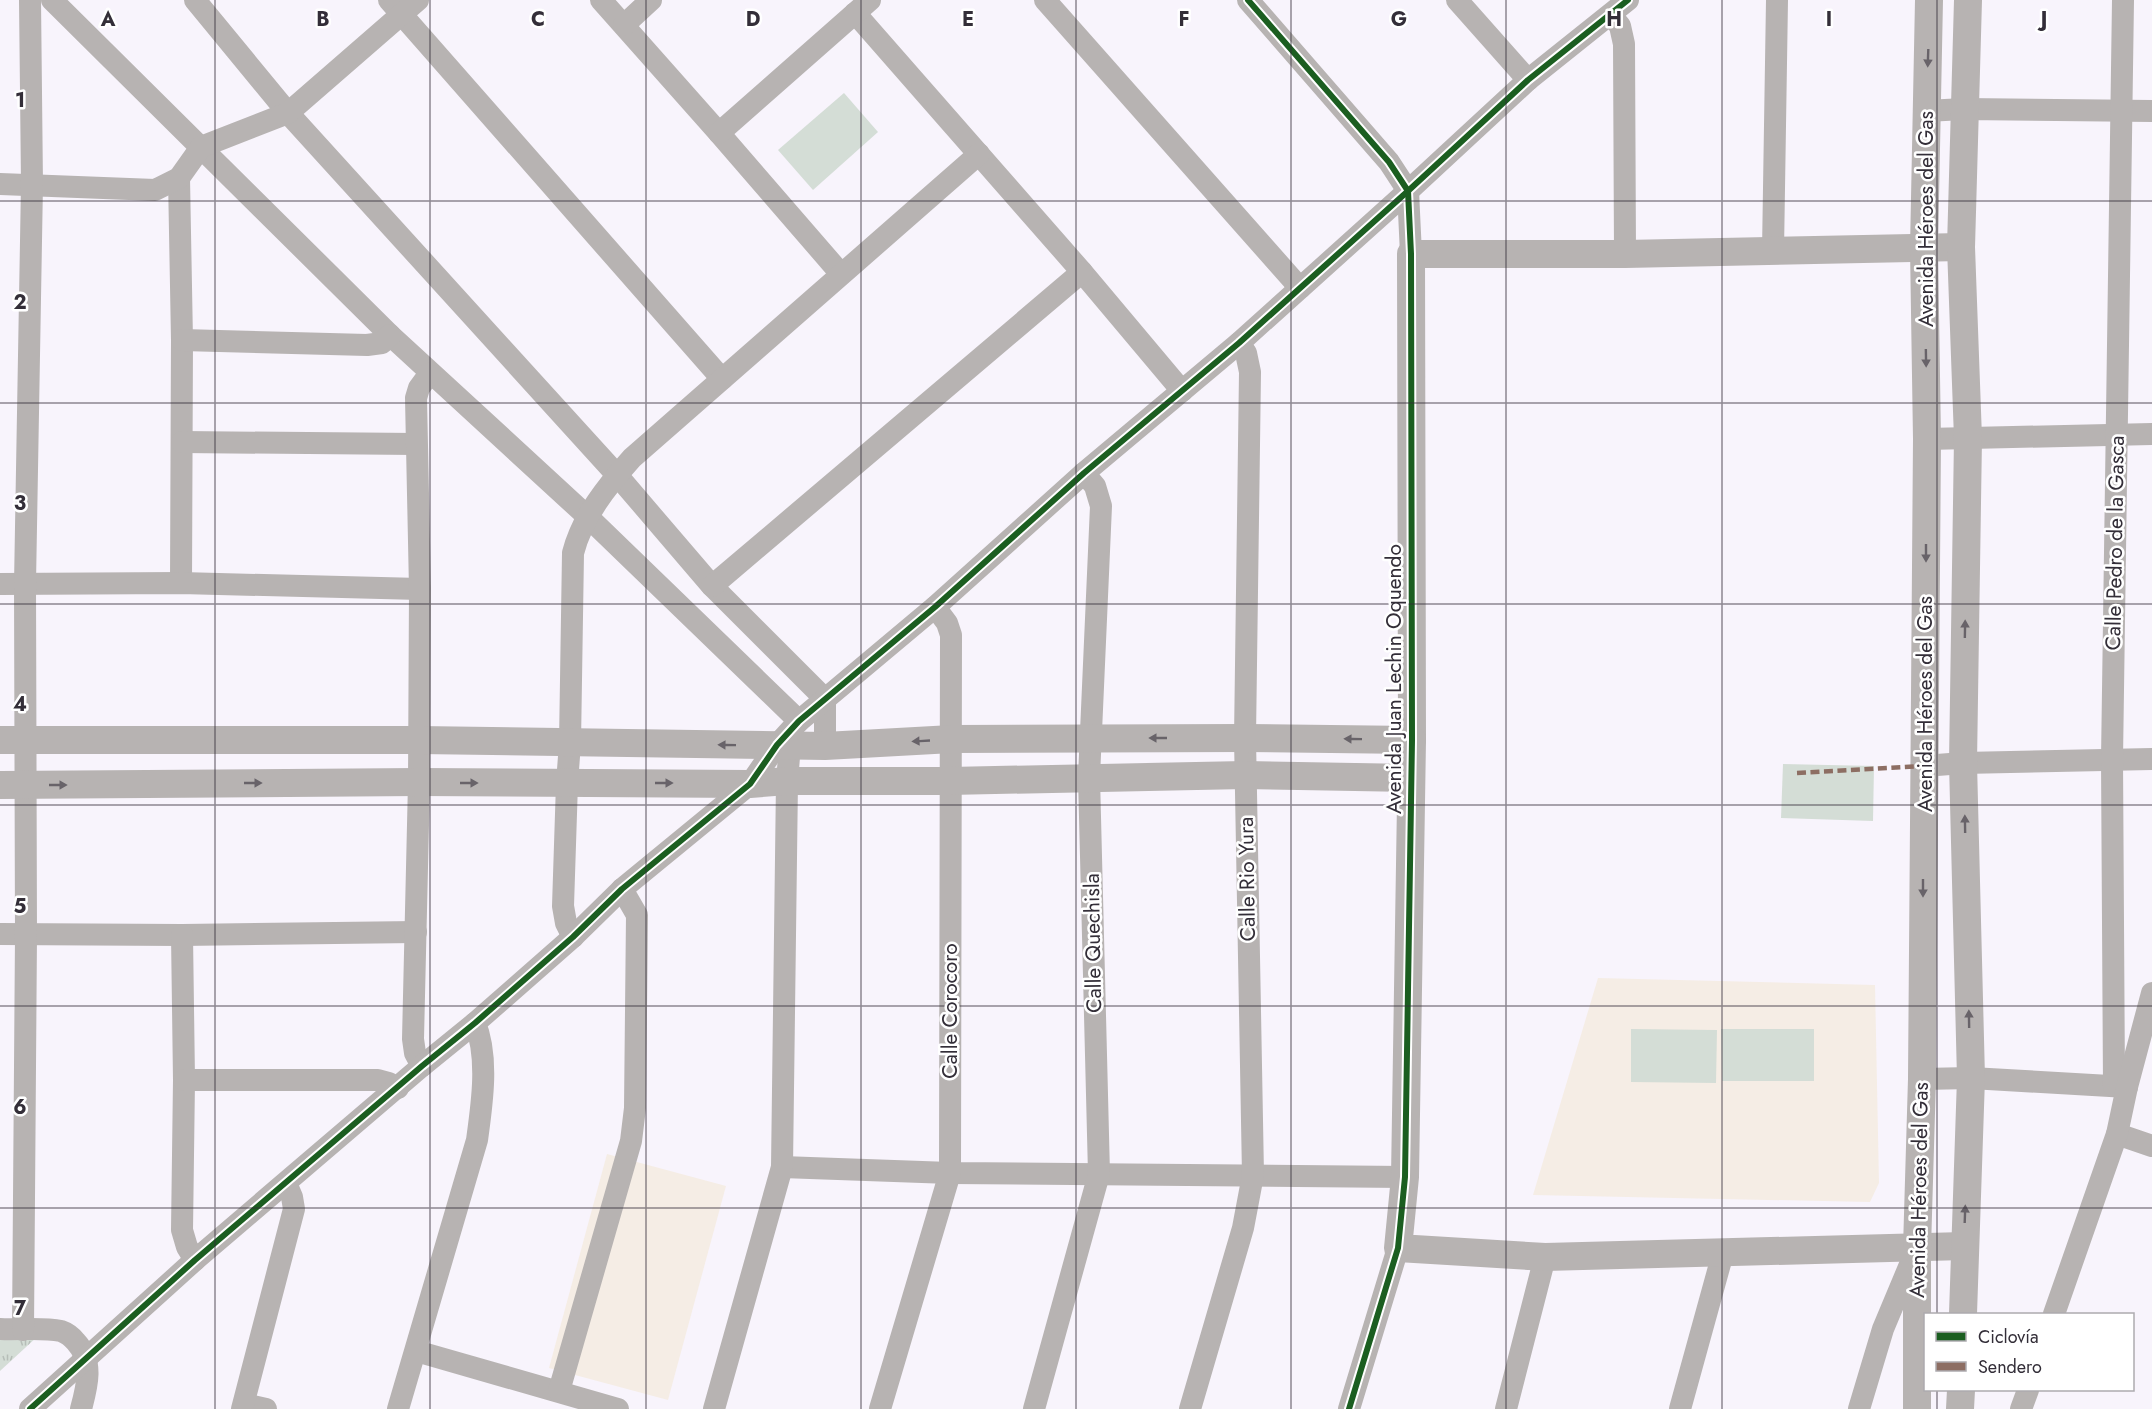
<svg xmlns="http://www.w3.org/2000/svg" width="2152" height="1409" viewBox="0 0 2152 1409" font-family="Jost,sans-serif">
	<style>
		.education { fill: #f5ede5 }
		.park { fill: url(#park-tufts) }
		.pitch { fill: #d4ddd6 }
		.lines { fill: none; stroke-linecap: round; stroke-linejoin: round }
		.minor { stroke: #b7b3b2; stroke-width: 22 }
		.tertiary { stroke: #b7b3b2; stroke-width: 28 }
		.quiet { stroke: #8d6e63; stroke-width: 4.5; stroke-dasharray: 9 4.5; stroke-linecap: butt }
		.cycleway-casing { stroke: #fff; stroke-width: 10 }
		.cycleway { stroke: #1b5e20; stroke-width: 6 }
		.oneway { fill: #686369 }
		.grid { fill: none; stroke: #332e38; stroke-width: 1.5; stroke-opacity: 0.55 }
		.labels { text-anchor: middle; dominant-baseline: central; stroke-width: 5; stroke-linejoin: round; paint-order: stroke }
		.street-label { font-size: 21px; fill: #332e38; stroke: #fff }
		.grid-label { font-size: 20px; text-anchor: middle; font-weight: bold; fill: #332e38; stroke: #fff; stroke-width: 5; stroke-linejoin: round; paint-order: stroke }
	</style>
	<defs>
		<pattern id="park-tufts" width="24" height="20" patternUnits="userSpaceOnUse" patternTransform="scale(1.5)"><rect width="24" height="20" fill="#d4ddd6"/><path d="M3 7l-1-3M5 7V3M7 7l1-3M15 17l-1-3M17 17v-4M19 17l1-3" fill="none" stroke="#b6beb8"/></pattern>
	</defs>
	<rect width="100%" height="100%" fill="#f8f4fc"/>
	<!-- education -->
	<g class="education">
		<path d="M1598,978l277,7 4,198 -9,19 -337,-7z"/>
		<path d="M607,1154l119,32 -58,214 -119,-32z"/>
	</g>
	<!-- park -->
	<path class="park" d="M0,1326l38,10 -38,35z"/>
	<!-- pitch -->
	<g class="pitch">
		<path d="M844,93l34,39 -65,58 -35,-40z"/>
		<path d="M1783,764l91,2 -1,55 -92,-3z"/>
		<path d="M1631,1029l86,1 -1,53 -85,-1z"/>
		<path d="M1721,1029h93v52h-92z"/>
	</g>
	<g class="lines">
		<!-- minor -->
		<g class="minor">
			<path d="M52,0l338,335 198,182 211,204"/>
			<path d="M195,0l93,113 329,362 95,111 113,113v47"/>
			<path d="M389,0l333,379"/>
			<path d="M601,0l118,133 122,141"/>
			<path d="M1045,0l255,288"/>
			<path d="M1248,0l141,162 19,29 3,63"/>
			<path d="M1457,0l71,80"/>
			<path d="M855,13l227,259 100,119"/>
			<path d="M1611,15l9,11 4,18 1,210"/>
			<path d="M624,25l27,-25"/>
			<path d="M1926,111l38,-2 188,2"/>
			<path d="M719,133l151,-133"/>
			<path d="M179,178l3,162 -1,243"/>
			<path d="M0,184l155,6 24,-12 22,-31 87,-34 130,-113"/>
			<path d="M1773,251l4,-251"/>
			<path d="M182,340l185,5 15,-2 8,-8"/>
			<path d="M1927,439l225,-5"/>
			<path d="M182,442l234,2"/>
			<path d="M0,584l181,-1 239,6"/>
			<path d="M712,586l370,-314"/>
			<path d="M1924,766l39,-3 189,-4"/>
			<path d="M0,934l182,1 234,-3"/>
			<path d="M182,935l2,145 -2,150 5,17 8,13"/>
			<path d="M573,937l-7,-14 -3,-17 4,-123 3,-40 3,-190c9,-36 35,-68 59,-95l347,-304"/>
			<path d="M422,1066l-7,-13 -2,-14 6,-257 1,-193 -4,-191 3,-10 11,-15"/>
			<path d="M1922,1079l49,-1 156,9"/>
			<path d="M184,1080h194l11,3 9,5"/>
			<path d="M2114,1086l-2,-327 11,-759"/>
			<path d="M2117,1134l35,12"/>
			<path d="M782,1167l168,6 455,4"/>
			<path d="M2054,1314l63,-180 10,-47 25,-94"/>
			<path d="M0,1329c20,1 42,-2 61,2 6,2 11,6 15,11 18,19 11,45 5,67"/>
			<path d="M23,1330l3,-395 -1,-351 7,-400 -2,-184"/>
			<path d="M416,1351l202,58"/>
			<path d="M559,1391l72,-250 4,-33 2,-193 -15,-26"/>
			<path d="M244,1404l22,5"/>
			<path d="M30,1409l165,-149 227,-194 53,-43 98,-86 49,-48 128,-105 27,-39 22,-24 136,-114 149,-134 155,-130 169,-152 120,-111 100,-80"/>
			<path d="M242,1409l52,-200 -2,-12 -6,-14"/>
			<path d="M398,1409l79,-269c5,-36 12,-83 -2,-117"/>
			<path d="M714,1409l68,-242 5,-386 3,-36"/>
			<path d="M880,1409l70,-236 1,-538 -4,-12 -12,-16"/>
			<path d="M1034,1409l65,-235 -10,-397 12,-271 -6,-20 -11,-13"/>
			<path d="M1190,1409l53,-181 10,-53 -8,-437 5,-366 -4,-19 -7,-10"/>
			<path d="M1349,1409l49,-161"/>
			<path d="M1506,1409l39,-152"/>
			<path d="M1680,1409l43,-156"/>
			<path d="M1859,1409l24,-80 31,-74"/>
			<path d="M2021,1409l7,-19"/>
		</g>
		<!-- tertiary -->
		<g class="tertiary">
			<path d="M1961,247l-336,7h-214l1,486 -7,437 -7,71 147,9 419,-11"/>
			<path d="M0,740h419l406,6 127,-7 293,-1 167,2"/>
			<path d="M0,785l419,-3 331,2 37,-3h162l296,-6 166,3"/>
			<path d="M1963,1314l8,-236 -8,-315 5,-325 -7,-191 7,-247"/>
			<path d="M1917,1409v-161l5,-169 5,-640 -3,-191 5,-248"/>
			<path d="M1960,1409l1,-19"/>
		</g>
		<!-- quiet -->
		<path class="quiet" d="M1797,773l127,-7"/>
		<defs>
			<g id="cycleway">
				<path d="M1248,0l141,162 19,29 3,63 1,486 -7,437 -7,71 -49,161"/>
				<path d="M30,1409l165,-149 227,-194 53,-43 98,-86 49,-48 128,-105 27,-39 22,-24 136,-114 149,-134 155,-130 169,-152 120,-111 100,-80"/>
			</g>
		</defs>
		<!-- cycleway casing -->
		<use href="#cycleway" class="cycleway-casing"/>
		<!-- cycleway -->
		<use href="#cycleway" class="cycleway"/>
	</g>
	<!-- one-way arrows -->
	<defs><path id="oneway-solid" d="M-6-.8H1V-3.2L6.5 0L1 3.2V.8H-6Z" transform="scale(1.5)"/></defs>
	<g class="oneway">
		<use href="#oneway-solid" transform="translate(1928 58) rotate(92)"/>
		<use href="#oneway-solid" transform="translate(1926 358) rotate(89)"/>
		<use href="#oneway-solid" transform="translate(1926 553) rotate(90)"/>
		<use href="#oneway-solid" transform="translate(1965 629) rotate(-89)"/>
		<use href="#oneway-solid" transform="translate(1158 738) rotate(180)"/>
		<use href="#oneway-solid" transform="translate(1353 739) rotate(-179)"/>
		<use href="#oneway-solid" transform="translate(921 741) rotate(177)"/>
		<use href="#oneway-solid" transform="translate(727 745) rotate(-179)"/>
		<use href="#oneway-solid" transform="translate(253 783)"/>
		<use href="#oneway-solid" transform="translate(469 783)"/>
		<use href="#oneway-solid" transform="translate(664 783)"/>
		<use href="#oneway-solid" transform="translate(58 785)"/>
		<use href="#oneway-solid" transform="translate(1965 824) rotate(-91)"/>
		<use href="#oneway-solid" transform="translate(1923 888) rotate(90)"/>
		<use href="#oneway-solid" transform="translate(1969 1019) rotate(-91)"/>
		<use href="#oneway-solid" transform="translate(1965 1214) rotate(-88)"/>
	</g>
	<!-- grid -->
	<path class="grid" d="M215,0v1409M430,0v1409M646,0v1409M861,0v1409M1076,0v1409M1291,0v1409M1506,0v1409M1722,0v1409M1937,0v1314M0,201h2152M0,403h2152M0,604h2152M0,805h2152M0,1006h2152M0,1208h2152M1937,1390v19"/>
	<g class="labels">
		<!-- street labels -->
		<g class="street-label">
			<text transform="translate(1926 219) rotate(-90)">Avenida Héroes del Gas</text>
			<text transform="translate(2115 543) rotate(-89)">Calle Pedro de la Gasca</text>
			<text transform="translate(1394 679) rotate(-90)">Avenida Juan Lechin Oquendo</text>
			<text transform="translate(1925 704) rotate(-90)">Avenida Héroes del Gas</text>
			<text transform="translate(1247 879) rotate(-91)">Calle Rio Yura</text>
			<text transform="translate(1093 943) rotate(-91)">Calle Quechisla</text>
			<text transform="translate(950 1011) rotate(-90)">Calle Corocoro</text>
			<text transform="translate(1919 1190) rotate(-89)">Avenida Héroes del Gas</text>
		</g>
	</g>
	<g class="grid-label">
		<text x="108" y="26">A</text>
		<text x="323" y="26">B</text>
		<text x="538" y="26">C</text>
		<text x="753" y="26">D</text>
		<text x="968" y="26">E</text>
		<text x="1184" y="26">F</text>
		<text x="1399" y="26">G</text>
		<text x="1614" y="26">H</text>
		<text x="1829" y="26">I</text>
		<text x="2044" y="26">J</text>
		<text x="20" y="107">1</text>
		<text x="20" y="309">2</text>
		<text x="20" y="510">3</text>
		<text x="20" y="711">4</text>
		<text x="20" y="913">5</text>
		<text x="20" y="1114">6</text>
		<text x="20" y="1315">7</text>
	</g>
	<!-- legend -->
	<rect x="1924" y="1313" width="210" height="78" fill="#ffffff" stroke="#adabaf" stroke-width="1.5"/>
	<rect x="1936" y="1332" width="30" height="9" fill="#1b5e20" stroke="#adabaf" stroke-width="1.5"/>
	<text x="1978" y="1343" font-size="18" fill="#332e38">Ciclovía</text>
	<rect x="1936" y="1362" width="30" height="9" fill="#8d6e63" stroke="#adabaf" stroke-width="1.5"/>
	<text x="1978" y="1373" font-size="18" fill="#332e38">Sendero</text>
</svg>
